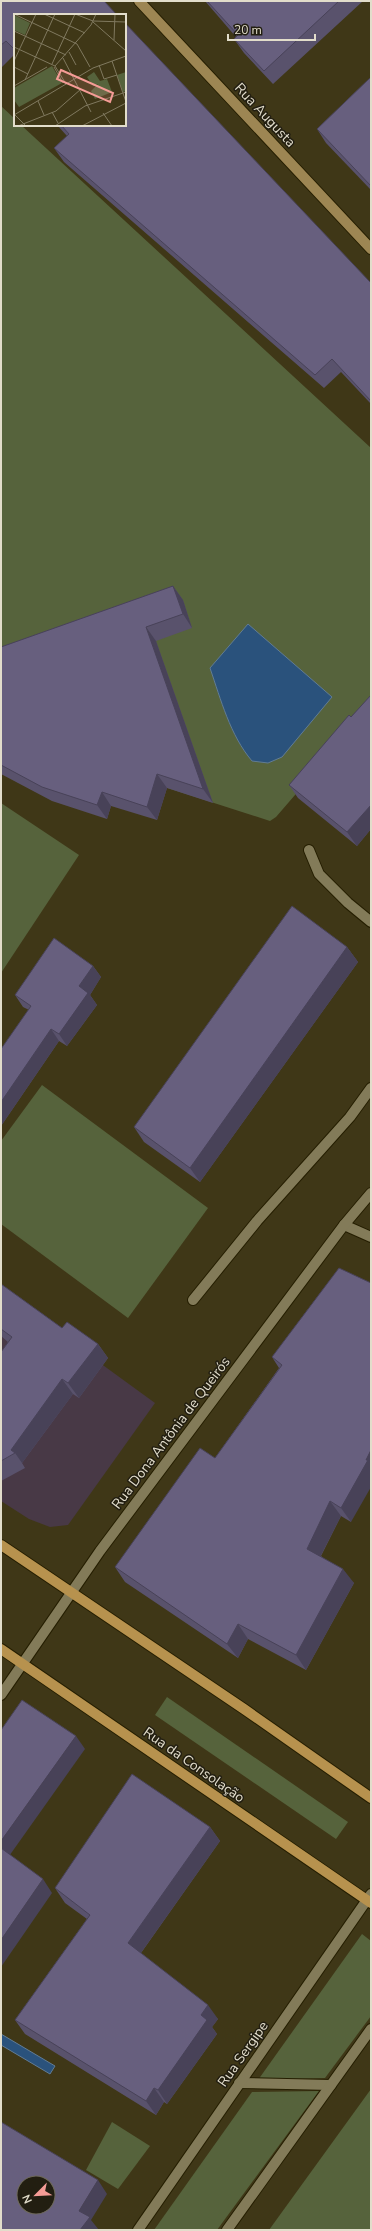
<svg xmlns="http://www.w3.org/2000/svg" width="372" height="2231" viewBox="0 0 372 2231" font-family="'Nunito Sans',sans-serif">
	<style>
		.education { fill: #483946 }
		.green { fill: #56633c }
		.water { fill: #2a527c; stroke: #617c94 }
		.lines { fill: none; stroke-linecap: round; stroke-linejoin: round }
		.service-casing { stroke: #251e00; stroke-width: 12 }
		.minor-casing { stroke: #251e00; stroke-width: 12 }
		.tertiary-casing { stroke: #251e00; stroke-width: 12 }
		.secondary-casing { stroke: #251e00; stroke-width: 12 }
		.primary-casing { stroke: #251e00; stroke-width: 12 }
		.service { stroke: #837b59; stroke-width: 10 }
		.minor { stroke: #837b59; stroke-width: 10 }
		.tertiary { stroke: #837b59; stroke-width: 10 }
		.secondary { stroke: #9d8653; stroke-width: 10 }
		.primary { stroke: #b7924e; stroke-width: 10 }
		.wall { fill: #59526c }
		.shaded-wall { fill: #484258 }
		.building { fill: #675f7e; stroke: #484258; fill-rule: evenodd }
		.labels { text-anchor: middle; dominant-baseline: central; stroke-width: 3; stroke-linejoin: round; paint-order: stroke }
		.street-label { font-size: 14px; fill: #e2ddcb; stroke: #221e11 }
		.inset-road { fill: none; stroke: #80795f; stroke-width: 1 }
		.view { fill: #f59c96; fill-opacity: 0.15; stroke: #f59c96; stroke-width: 2 }
		.inset-edge { fill: none; stroke: #e2ddcb; stroke-width: 2 }
	</style>
	<rect width="100%" height="100%" fill="#3f3717"/>
	<!-- education -->
	<path class="education" d="M1,1291l154,112 -87,122 -18,2 -21,-8 -28,-18z"/>
	<!-- green -->
	<g class="green">
		<path d="M1,106l14,13v6h6l350,323v259l-95,110 -6,4 -143,-46 -126,-45z"/>
		<path d="M1,803l78,52 -78,118z"/>
		<path d="M42,1085l166,123 -80,110 -127,-94v-83z"/>
		<path d="M167,1697l181,125 -12,17 -181,-124z"/>
		<path d="M362,1934l9,7v75l-46,62 -67,2z"/>
		<path d="M371,2089v141h-102z"/>
		<path d="M319,2091l-102,139h-63l98,-138z"/>
		<path d="M112,2122l38,24 -32,43 -32,-19z"/>
	</g>
	<!-- water -->
	<g class="water">
		<path d="M248,624l84,73 -50,60 -14,6 -16,-2c-22,-26 -31,-61 -42,-93z"/>
		<path d="M1,2034l54,32 -5,8 -49,-29z"/>
	</g>
	<g class="lines">
		<defs>
			<g id="service">
				<path d="M309,850l10,24 29,29 23,19"/>
				<path d="M193,1300l64,-79 93,-104 21,-29"/>
			</g>
			<g id="minor">
				<path d="M344,1225l27,12"/>
				<path d="M1,1695l99,-144 244,-326 27,-32"/>
			</g>
			<g id="tertiary">
				<path d="M239,2083l92,2"/>
				<path d="M138,2230l233,-336"/>
				<path d="M227,2230l144,-201"/>
			</g>
			<path id="secondary" d="M139,1l232,248"/>
			<g id="primary">
				<path d="M1,1545l243,164 127,89"/>
				<path d="M1,1649l370,254"/>
			</g>
		</defs>
		<!-- service casing -->
		<use href="#service" class="service-casing"/>
		<!-- minor casing -->
		<use href="#minor" class="minor-casing"/>
		<!-- tertiary casing -->
		<use href="#tertiary" class="tertiary-casing"/>
		<!-- secondary casing -->
		<use href="#secondary" class="secondary-casing"/>
		<!-- primary casing -->
		<use href="#primary" class="primary-casing"/>
		<!-- service -->
		<use href="#service" class="service"/>
		<!-- minor -->
		<use href="#minor" class="minor"/>
		<!-- tertiary -->
		<use href="#tertiary" class="tertiary"/>
		<!-- secondary -->
		<use href="#secondary" class="secondary"/>
		<!-- primary -->
		<use href="#primary" class="primary"/>
	</g>
	<!-- wall -->
	<g class="wall">
		<path d="M1,1l14,14v39l-14,14z"/>
		<path d="M205,1h158l-90,83 -29,-31 -10,-14 2,-2z"/>
		<path d="M371,77v113l-45,-47 -9,-14z"/>
		<path d="M57,125h68l246,158v121l-30,-32 -17,16 -260,-226 -10,-14 13,-12z"/>
		<path d="M173,586l10,14 9,28 -36,13 57,162 -46,-15 -10,32 -46,-14 -4,13 -55,-18 -51,-27v-127z"/>
		<path d="M371,695v134l-14,17 -59,-48 -9,-13 62,-68z"/>
		<path d="M347,947l11,15 -158,220 -56,-40 -10,-15z"/>
		<path d="M93,966l8,11 -11,18 7,10 -30,41 -8,-5 -58,85v-77l28,-39 -6,-3 -8,-12z"/>
		<path d="M339,1268l12,254 -10,-6 -20,40 33,27 -48,87 -58,-31 -10,19 -113,-76 -10,-15 100,-109 64,-90 -7,-11z"/>
		<path d="M1,1284l61,44 36,16 10,14 -29,40 -6,-4 -51,69 3,5 -24,13v-129l7,-10 -7,-6z"/>
		<path d="M210,1827l10,14 -79,112 77,66 -6,8 5,7 -50,70 -3,-2 -8,13 -131,-81 -10,-14 72,-101 -22,-16 -10,-15z"/>
	</g>
	<!-- shaded-wall -->
	<g class="shaded-wall">
		<path d="M173,586l10,14 9,28 -9,-14z"/>
		<path d="M146,627l10,14 57,162 -10,-14z"/>
		<path d="M157,774l10,14 -10,32 -10,-13z"/>
		<path d="M102,792l9,14 -4,13 -10,-14z"/>
		<path d="M371,805v24l-14,17 -10,-14z"/>
		<path d="M347,947l11,15 -158,220 -10,-14z"/>
		<path d="M93,966l8,11 -11,18 7,10 -30,41 -8,-12 20,-48z"/>
		<path d="M51,1029l8,12 -58,85v-24z"/>
		<path d="M98,1344l10,14 -29,40 -11,-15z"/>
		<path d="M62,1379l11,15 -51,69 -7,-10 -4,-3z"/>
		<path d="M371,1450v37l-20,35 -10,-14z"/>
		<path d="M330,1501l11,15 -24,47 -10,-14z"/>
		<path d="M343,1569l11,14 -48,87 -10,-15z"/>
		<path d="M238,1624l10,15 -10,19 -11,-14z"/>
		<path d="M76,1736l9,13 -78,110 -6,-9v-9z"/>
		<path d="M210,1827l10,14 -82,116 -10,-14z"/>
		<path d="M43,1879l9,14 -51,74v-27z"/>
		<path d="M208,2005l10,14 -6,8 5,7 -50,70 -9,-14 43,-75z"/>
		<path d="M154,2088l10,14 -8,13 -10,-14z"/>
		<path d="M98,2180l9,14 -16,26 8,10h-19l-1,-19z"/>
	</g>
	<!-- building -->
	<g class="building">
		<path d="M1,1h103l13,14h-102v35l-9,-9 -5,4z"/>
		<path d="M207,1h132l-75,70 -30,-32 4,-4z"/>
		<path d="M125,23l246,260v118l-39,-42 -17,16 -261,-227 15,-14 -8,-9h64z"/>
		<path d="M371,77v109l-54,-57z"/>
		<path d="M173,586l10,28 -37,13 57,162 -46,-15 -10,33 -45,-15 -5,13 -55,-18 -41,-22v-118z"/>
		<path d="M371,695v110l-24,27 -58,-47 60,-70 2,2z"/>
		<path d="M292,906l55,41 -157,221 -56,-41z"/>
		<path d="M54,938l39,28 -14,20 9,7 -29,41 -8,-5 -50,73v-53l30,-43 -16,-11z"/>
		<path d="M339,1268l32,15v167l-5,10h2l-27,48 -11,-7 -23,48 36,20 -47,86 -58,-31 -11,20 -112,-77 85,-119 15,10 67,-93 -10,-8z"/>
		<path d="M1,1284l61,44 5,-6 31,22 -30,39 -6,-4 -51,71 4,3 -14,8v-109l11,-15 -11,-8z"/>
		<path d="M22,1700l54,36 -75,105v-111z"/>
		<path d="M132,1774l78,53 -82,116 80,62 -7,10 6,5 -49,70 -4,-2 -8,13 -131,-81 75,-105 -35,-27z"/>
		<path d="M1,1848l42,31 -42,61z"/>
		<path d="M1,2122l97,58 -19,31 11,6 -10,13h-79zM24,2183h24v24h-24z"/>
	</g>
	<g class="labels">
		<!-- street labels -->
		<g class="street-label">
			<text transform="translate(265 115) rotate(47)">Rua Augusta</text>
			<text transform="translate(171 1433) rotate(-53)">Rua Dona Antônia de Queirós</text>
			<text transform="translate(194 1765) rotate(35)">Rua da Consolação</text>
			<text transform="translate(243 2054) rotate(-55)">Rua Sergipe</text>
		</g>
	</g>
	<!-- overview -->
	<g transform="translate(14 14)">
		<rect width="112" height="112" fill="#3f3717"/>
		<path d="M0,1l16,8 -5,12 -11,-5zM38,52l10,17 -43,24 -5,-7v-12zM80,58l6,9 7,-2 5,13 -17,7 -4,-8 7,-7 -5,2 -6,-9zM112,58v19l-3,1 -6,-17z" fill="#56633c"/>
		<path class="inset-road" d="M0,0l63,30 13,23M30,0l41,19M61,0l18,7 33,1M79,8l33,29M0,17l52,24M100,26l1,-26M0,33l41,19 11,18M55,38l7,13M49,44l28,54M0,47l22,-47M98,47l14,41M38,50l23,-50M85,51l5,14 13,-4M41,52l36,-41 5,-11M0,53l14,7M40,53l9,16M11,66l30,-66M0,72l33,-19M24,87l6,14M38,98l6,11M89,99l9,13M0,100l12,12M0,101l79,-47 33,-12M4,112l38,-15 25,-22M41,112l30,-20 41,-14M68,112l44,-23"/>
		<path class="view" d="M47,56l52,23 -3,9 -53,-23z"/>
		<rect width="112" height="112" class="inset-edge"/>
	</g>
	<!-- border -->
	<rect width="372" height="2231" fill="none" stroke="#e2ddcb" stroke-width="4"/>
	<!-- north arrow -->
	<g transform="translate(36 2195) rotate(246)"><circle r="19" fill="#221e11" stroke="#6f6a5b"/>
	<path d="M0-3L7 15L0 10L-7 15Z" fill="#f59c96"/>
	<text y="-6" font-size="11" font-weight="bold" text-anchor="middle" fill="#e2ddcb">N</text>
	</g>
	<!-- scale -->
	<path d="M228 34v6h87v-6" fill="none" stroke="#e2ddcb" stroke-width="2"/>
	<text x="234" y="34" font-size="12" fill="#e2ddcb" stroke="#221e11" stroke-width="3" paint-order="stroke">20 m</text>
</svg>
